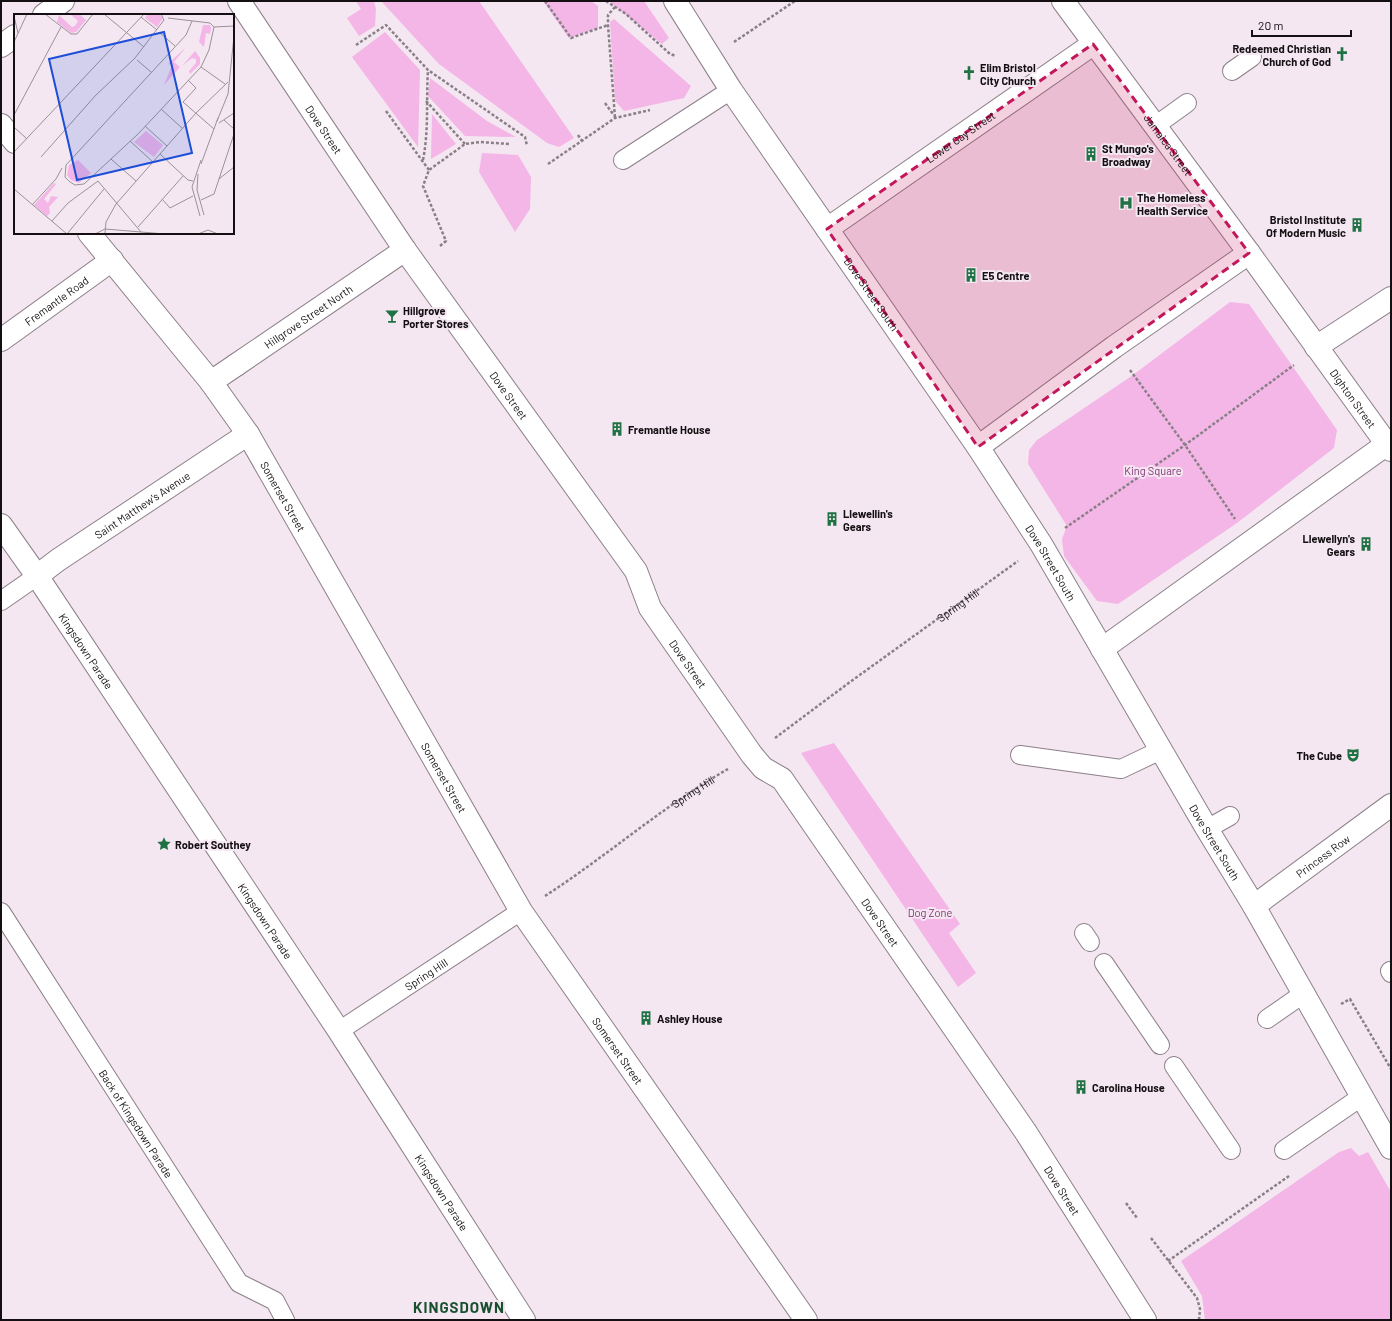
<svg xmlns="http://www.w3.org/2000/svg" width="1392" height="1321" viewBox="0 0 1392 1321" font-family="Barlow,sans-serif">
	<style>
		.green { fill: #f4b5e7 }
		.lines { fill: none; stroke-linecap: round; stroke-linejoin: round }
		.service-casing { stroke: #8c8089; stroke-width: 20 }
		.pedestrian-casing { stroke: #8c8089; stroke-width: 24 }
		.minor-casing { stroke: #8c8089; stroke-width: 24 }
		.secondary-casing { stroke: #8c8089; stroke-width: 24 }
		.path { stroke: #898087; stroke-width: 2.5; stroke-dasharray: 3 2; stroke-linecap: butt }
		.service { stroke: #fff; stroke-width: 18 }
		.pedestrian { stroke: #fff; stroke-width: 22 }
		.minor { stroke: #fff; stroke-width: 22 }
		.secondary { stroke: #fff; stroke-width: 22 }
		.marked { fill: #c2185b; fill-opacity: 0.2; stroke: #c2185b; stroke-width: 3; stroke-dasharray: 8 5; stroke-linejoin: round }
		.labels { text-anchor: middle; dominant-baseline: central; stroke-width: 4; stroke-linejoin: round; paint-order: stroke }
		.poi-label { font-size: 11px; font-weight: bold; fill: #130f12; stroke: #f4e7f1; text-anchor: start }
		.street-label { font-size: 11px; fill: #130f12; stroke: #f4e7f1 }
		.park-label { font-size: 11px; fill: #7f3273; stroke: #f4e7f1 }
		.district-label { font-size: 15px; font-weight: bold; letter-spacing: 1px; fill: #184f2f; stroke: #f4e7f1 }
		.inset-road { fill: none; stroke: #9a9198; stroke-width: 1 }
		.view { fill: #1d4ed8; fill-opacity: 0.15; stroke: #1d4ed8; stroke-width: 2 }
		.inset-edge { fill: none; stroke: #130f12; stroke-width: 2 }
	</style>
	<rect width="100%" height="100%" fill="#f4e7f1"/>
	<!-- green -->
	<g class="green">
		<path d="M356,1h18l2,8 -1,17 -16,10 -12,-18 14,-9z"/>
		<path d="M381,1h98l95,137 -15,9 -12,-4 -108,-79z"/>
		<path d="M543,1h48l7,5v22l-29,10z"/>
		<path d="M609,1h35l25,37 -7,6z"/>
		<path d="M614,19l77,67 -7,12 -60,13 -9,-10 -5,-79z"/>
		<path d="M385,32l35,38 -2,77 -66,-90z"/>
		<path d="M430,78l57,43 29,16 -51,-1 -37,-40z"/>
		<path d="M432,114l24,30 -25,15z"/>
		<path d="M482,153l36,2 13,22 -1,32 -15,23 -36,-60z"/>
		<path d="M1230,302l19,2 88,126 -3,18 -97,75 -119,81 -21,-3 -33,-45 -2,-17 5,-13 -39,-62 1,-14 8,-10 96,-65z"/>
		<path d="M834,743l126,181 -11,9 27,40 -18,14 -157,-234z"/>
		<path d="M1351,1148l8,8 9,-4 23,40v128h-186l-3,-24 -21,-35 158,-109z"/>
	</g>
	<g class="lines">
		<defs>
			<g id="service">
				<path d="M1232,71l20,-14"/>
				<path d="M1155,126l32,-23"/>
				<path d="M623,160l108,-70"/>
				<path d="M1,601l36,-25"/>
				<path d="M1020,755l101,14 40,-19"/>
				<path d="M1207,829l23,-13"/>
				<path id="s3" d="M1,912l238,371 36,18 10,19"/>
				<path d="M1084,933l6,9"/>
				<path d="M1104,963l56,82"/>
				<path d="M1390,971l1,2"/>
				<path d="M1267,1019l36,-25"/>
				<path id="s4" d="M339,1031l182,-120"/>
				<path d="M1174,1066l57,84"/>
				<path d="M1284,1150l77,-53"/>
			</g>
			<g id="pedestrian">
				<path d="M211,382l25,-17"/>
				<path id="s5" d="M37,576l21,-16 190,-126"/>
			</g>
			<g id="minor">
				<path id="s6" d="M239,1l166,249 231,321 14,37 102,147 11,13 19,11 243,352 120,189"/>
				<path id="s7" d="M675,1l56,89 247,357 63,97 166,285 47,77 137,242"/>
				<path d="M44,15l19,-14"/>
				<path d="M1,46l14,-10"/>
				<path d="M1,125l14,17"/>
				<path id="s8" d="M827,229l266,-185"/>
				<path id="s9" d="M89,233l122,149 37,52 273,477 285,409"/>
				<path id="s10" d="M1,340l111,-80"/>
				<path d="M1316,347l75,-49"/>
				<path id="s11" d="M236,365l169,-115"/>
				<path d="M978,447l136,-100 135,-94"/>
				<path id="s12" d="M1,525l36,51 302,455 185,289"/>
				<path d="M1102,649l285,-205"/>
				<path id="s13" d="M1254,906l137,-101"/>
			</g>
			<g id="secondary">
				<path id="s14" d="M1063,1l186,252 142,197"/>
			</g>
		</defs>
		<!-- service casing -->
		<use href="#service" class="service-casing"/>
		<!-- pedestrian casing -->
		<use href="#pedestrian" class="pedestrian-casing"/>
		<!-- minor casing -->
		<use href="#minor" class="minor-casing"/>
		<!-- secondary casing -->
		<use href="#secondary" class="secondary-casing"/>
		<!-- path -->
		<g class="path">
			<path d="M545,1l26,37 37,-13"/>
			<path d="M606,1l20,13 44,40 6,2"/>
			<path d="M615,7l-7,8v10l7,93"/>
			<path d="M734,42l61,-41"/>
			<path d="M356,45l30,-20 42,45 97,67 2,9"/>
			<path d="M426,101l39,43"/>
			<path d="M605,103l8,11"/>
			<path d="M386,111l43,59"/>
			<path d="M578,135l4,6"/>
			<path d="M423,160c6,-30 3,-60 5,-90"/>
			<path d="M548,164l67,-46 35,-8"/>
			<path d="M440,246l6,-5 -23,-55 6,-16 36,-26 15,-2 30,2"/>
			<path d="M1130,370l55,75 50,74"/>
			<path d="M1065,528l120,-83 109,-80"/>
			<path id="s1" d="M775,738l75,-56 168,-121"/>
			<path id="s2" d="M545,896c62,-40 118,-90 183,-127"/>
			<path d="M1341,1004l9,-5 41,70"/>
			<path d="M1126,1203l11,15"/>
			<path d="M1151,1238l46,60 3,11 -1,11"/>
			<path d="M1168,1261l121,-85"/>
		</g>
		<!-- service -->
		<use href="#service" class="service"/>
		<!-- pedestrian -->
		<use href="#pedestrian" class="pedestrian"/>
		<!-- minor -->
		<use href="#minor" class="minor"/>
		<!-- secondary -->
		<use href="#secondary" class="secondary"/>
	</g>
	<!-- marked area -->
	<path class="marked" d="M1093,44l156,209 -271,194 -151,-218z"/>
	<!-- icons -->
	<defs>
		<symbol id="church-bare" viewBox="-9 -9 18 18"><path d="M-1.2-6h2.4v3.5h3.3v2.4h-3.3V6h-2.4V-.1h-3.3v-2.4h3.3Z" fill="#1f7243" stroke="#f4e7f1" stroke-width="2.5" paint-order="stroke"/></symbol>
		<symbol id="building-bare" viewBox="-9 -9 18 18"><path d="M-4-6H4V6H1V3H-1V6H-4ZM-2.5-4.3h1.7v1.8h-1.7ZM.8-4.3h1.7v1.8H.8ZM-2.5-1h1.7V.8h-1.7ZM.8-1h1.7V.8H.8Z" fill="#1f7243" stroke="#f4e7f1" stroke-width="2.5" paint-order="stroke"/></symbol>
		<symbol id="hospital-bare" viewBox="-9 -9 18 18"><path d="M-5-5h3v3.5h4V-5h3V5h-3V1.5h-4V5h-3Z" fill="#1f7243" stroke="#f4e7f1" stroke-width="2.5" paint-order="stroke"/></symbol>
		<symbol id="bar-bare" viewBox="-9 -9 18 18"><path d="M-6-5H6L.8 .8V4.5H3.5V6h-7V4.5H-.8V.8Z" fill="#1f7243" stroke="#f4e7f1" stroke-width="2.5" paint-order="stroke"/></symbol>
		<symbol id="theatre-bare" viewBox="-9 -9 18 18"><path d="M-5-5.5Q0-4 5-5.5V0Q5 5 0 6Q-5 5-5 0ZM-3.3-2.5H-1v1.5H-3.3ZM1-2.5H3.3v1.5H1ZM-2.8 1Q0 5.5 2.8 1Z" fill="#1f7243" stroke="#f4e7f1" stroke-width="2.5" paint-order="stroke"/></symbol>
		<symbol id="sight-bare" viewBox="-9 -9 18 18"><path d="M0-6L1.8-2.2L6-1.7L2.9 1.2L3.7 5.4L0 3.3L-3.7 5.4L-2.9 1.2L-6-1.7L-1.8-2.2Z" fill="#1f7243" stroke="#f4e7f1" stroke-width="2.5" paint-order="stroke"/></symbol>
	</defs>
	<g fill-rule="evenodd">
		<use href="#church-bare" x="1332" y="44" width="20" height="20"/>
		<use href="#church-bare" x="959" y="63" width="20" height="20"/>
		<use href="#building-bare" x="1081" y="144" width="20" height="20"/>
		<use href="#hospital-bare" x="1116" y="193" width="20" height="20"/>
		<use href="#building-bare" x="1347" y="215" width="20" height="20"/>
		<use href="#building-bare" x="961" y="265" width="20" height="20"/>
		<use href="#bar-bare" x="382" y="306" width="20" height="20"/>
		<use href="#building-bare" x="607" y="419" width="20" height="20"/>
		<use href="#building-bare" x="822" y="509" width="20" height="20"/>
		<use href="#building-bare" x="1356" y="534" width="20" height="20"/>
		<use href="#theatre-bare" x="1343" y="745" width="20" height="20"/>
		<use href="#sight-bare" x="154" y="834" width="20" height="20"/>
		<use href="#building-bare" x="636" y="1008" width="20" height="20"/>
		<use href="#building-bare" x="1071" y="1077" width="20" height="20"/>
	</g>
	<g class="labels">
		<!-- poi labels -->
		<g class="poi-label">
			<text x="1331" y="48" text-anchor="end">Redeemed Christian<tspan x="1331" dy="13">Church of God</tspan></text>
			<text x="980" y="67">Elim Bristol<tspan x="980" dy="13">City Church</tspan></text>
			<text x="1102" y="148">St Mungo's<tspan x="1102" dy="13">Broadway</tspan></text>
			<text x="1137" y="197">The Homeless<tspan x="1137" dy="13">Health Service</tspan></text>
			<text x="1346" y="219" text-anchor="end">Bristol Institute<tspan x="1346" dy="13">Of Modern Music</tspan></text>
			<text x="982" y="275">E5 Centre</text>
			<text x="403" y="310">Hillgrove<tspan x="403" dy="13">Porter Stores</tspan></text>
			<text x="628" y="429">Fremantle House</text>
			<text x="843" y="513">Llewellin's<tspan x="843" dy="13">Gears</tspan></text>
			<text x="1355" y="538" text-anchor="end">Llewellyn's<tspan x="1355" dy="13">Gears</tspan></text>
			<text x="1342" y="755" text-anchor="end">The Cube</text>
			<text x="175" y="844">Robert Southey</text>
			<text x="657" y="1018">Ashley House</text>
			<text x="1092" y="1087">Carolina House</text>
		</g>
		<!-- street labels -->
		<g class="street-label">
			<text stroke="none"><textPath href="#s6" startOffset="154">Dove Street</textPath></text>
			<text stroke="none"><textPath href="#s8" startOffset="162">Lower Gay Street</textPath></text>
			<text stroke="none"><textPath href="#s14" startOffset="178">Jamaica Street</textPath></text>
			<text stroke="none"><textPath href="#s7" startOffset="353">Dove Street South</textPath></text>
			<text stroke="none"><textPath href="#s10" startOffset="68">Fremantle Road</textPath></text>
			<text stroke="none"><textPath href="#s11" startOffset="87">Hillgrove Street North</textPath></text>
			<text stroke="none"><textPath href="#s6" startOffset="478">Dove Street</textPath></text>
			<text stroke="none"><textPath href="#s14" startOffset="492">Dighton Street</textPath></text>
			<text stroke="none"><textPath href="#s9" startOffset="328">Somerset Street</textPath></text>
			<text stroke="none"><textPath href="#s5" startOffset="127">Saint Matthew's Avenue</textPath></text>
			<text stroke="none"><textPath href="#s7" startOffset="676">Dove Street South</textPath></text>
			<text stroke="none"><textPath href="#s1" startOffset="226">Spring Hill</textPath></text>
			<text stroke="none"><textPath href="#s12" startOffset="152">Kingsdown Parade</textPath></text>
			<text stroke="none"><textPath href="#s6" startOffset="802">Dove Street</textPath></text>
			<text stroke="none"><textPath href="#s9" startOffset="652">Somerset Street</textPath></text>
			<text stroke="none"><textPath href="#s2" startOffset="181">Spring Hill</textPath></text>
			<text stroke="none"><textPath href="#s7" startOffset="1000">Dove Street South</textPath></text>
			<text stroke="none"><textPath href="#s13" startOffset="85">Princess Row</textPath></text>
			<text stroke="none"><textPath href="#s12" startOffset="476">Kingsdown Parade</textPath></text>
			<text stroke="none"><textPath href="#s6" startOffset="1126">Dove Street</textPath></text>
			<text stroke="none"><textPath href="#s4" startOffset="104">Spring Hill</textPath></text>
			<text stroke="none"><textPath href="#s9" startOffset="976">Somerset Street</textPath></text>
			<text stroke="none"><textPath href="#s3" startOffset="251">Back of Kingsdown Parade</textPath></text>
			<text stroke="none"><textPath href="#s6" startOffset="1450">Dove Street</textPath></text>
			<text stroke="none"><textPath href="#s12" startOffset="800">Kingsdown Parade</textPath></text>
		</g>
		<!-- park labels -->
		<g class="park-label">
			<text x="1153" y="470">King Square</text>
			<text x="930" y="912">Dog Zone</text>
		</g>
		<!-- district labels -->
		<g class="district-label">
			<text x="459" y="1307">KINGSDOWN</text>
		</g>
	</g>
	<!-- overview -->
	<g transform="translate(14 14)">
		<rect width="220" height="220" fill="#f4e7f1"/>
		<path d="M56,0h9l7,6 -10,12 -5,1 -14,-11 2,-7 13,12 3,-1 3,-5zM134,0h11l4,4 -6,9 -12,-9zM189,11h7l1,3 -1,6 -4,-1 -2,14 -5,-5zM172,33l-12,15 6,5 -16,18 8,-20 -4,-1zM181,37l5,7v6l-10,10 -1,-3 7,-8v-4l-4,-1 -10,8zM132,117l17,14 -9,12 -20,-15zM64,146l13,13 -12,10 -8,-3 -4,-5 2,-10zM40,169l2,1 -12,15 4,4 3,-7 7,1 -9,10 1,6 -3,3 -13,-11z" fill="#f4b5e7"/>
		<path class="inset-road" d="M31,0l26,20h6l16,-20M90,0l40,33M0,2l4,17M127,3l16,13M154,4l42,5 4,4M178,7l-6,14 -120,130 -1,12 5,5 5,3 9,-1 54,-50 63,-67 8,-17 5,-23M200,13l20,-1M145,18l16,14M0,28l13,-28M123,46l14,12M187,53l24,17M174,66l8,8 -13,14 31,27M147,95l21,19M0,101l47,-88M210,106l10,9M203,107l11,-27 6,-58M205,109l15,-10M131,112l22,20M0,113l13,12M116,127l23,21M0,138l130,-138M146,140l28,26 5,1M27,143l54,-61 40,-38 29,-38 -3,-6M97,145l25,22M187,150l17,-46M184,160l-1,16 7,25M205,165l15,-12M0,175l53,45 37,-45M148,185l8,9 23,-12M187,186l13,-6 20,-60M18,191l24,-26 6,-11M186,202l-8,-29 9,-27M38,207l16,-18 30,-22 43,51M124,213l45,-51M91,219l1,-11 10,-18 80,-91 32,-31M81,220l10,-5 60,5M87,220h20M184,220l10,-4 10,4"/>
		<path class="view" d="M150,18l28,121 -115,27 -28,-121z"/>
		<rect width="220" height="220" class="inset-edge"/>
	</g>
	<!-- border -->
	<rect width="1392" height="1321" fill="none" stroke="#130f12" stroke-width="4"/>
	<!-- scale -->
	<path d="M1252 30v6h99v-6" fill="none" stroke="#130f12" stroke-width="2"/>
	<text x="1258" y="30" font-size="12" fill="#130f12" stroke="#f4e7f1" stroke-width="3" paint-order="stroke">20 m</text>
</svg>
